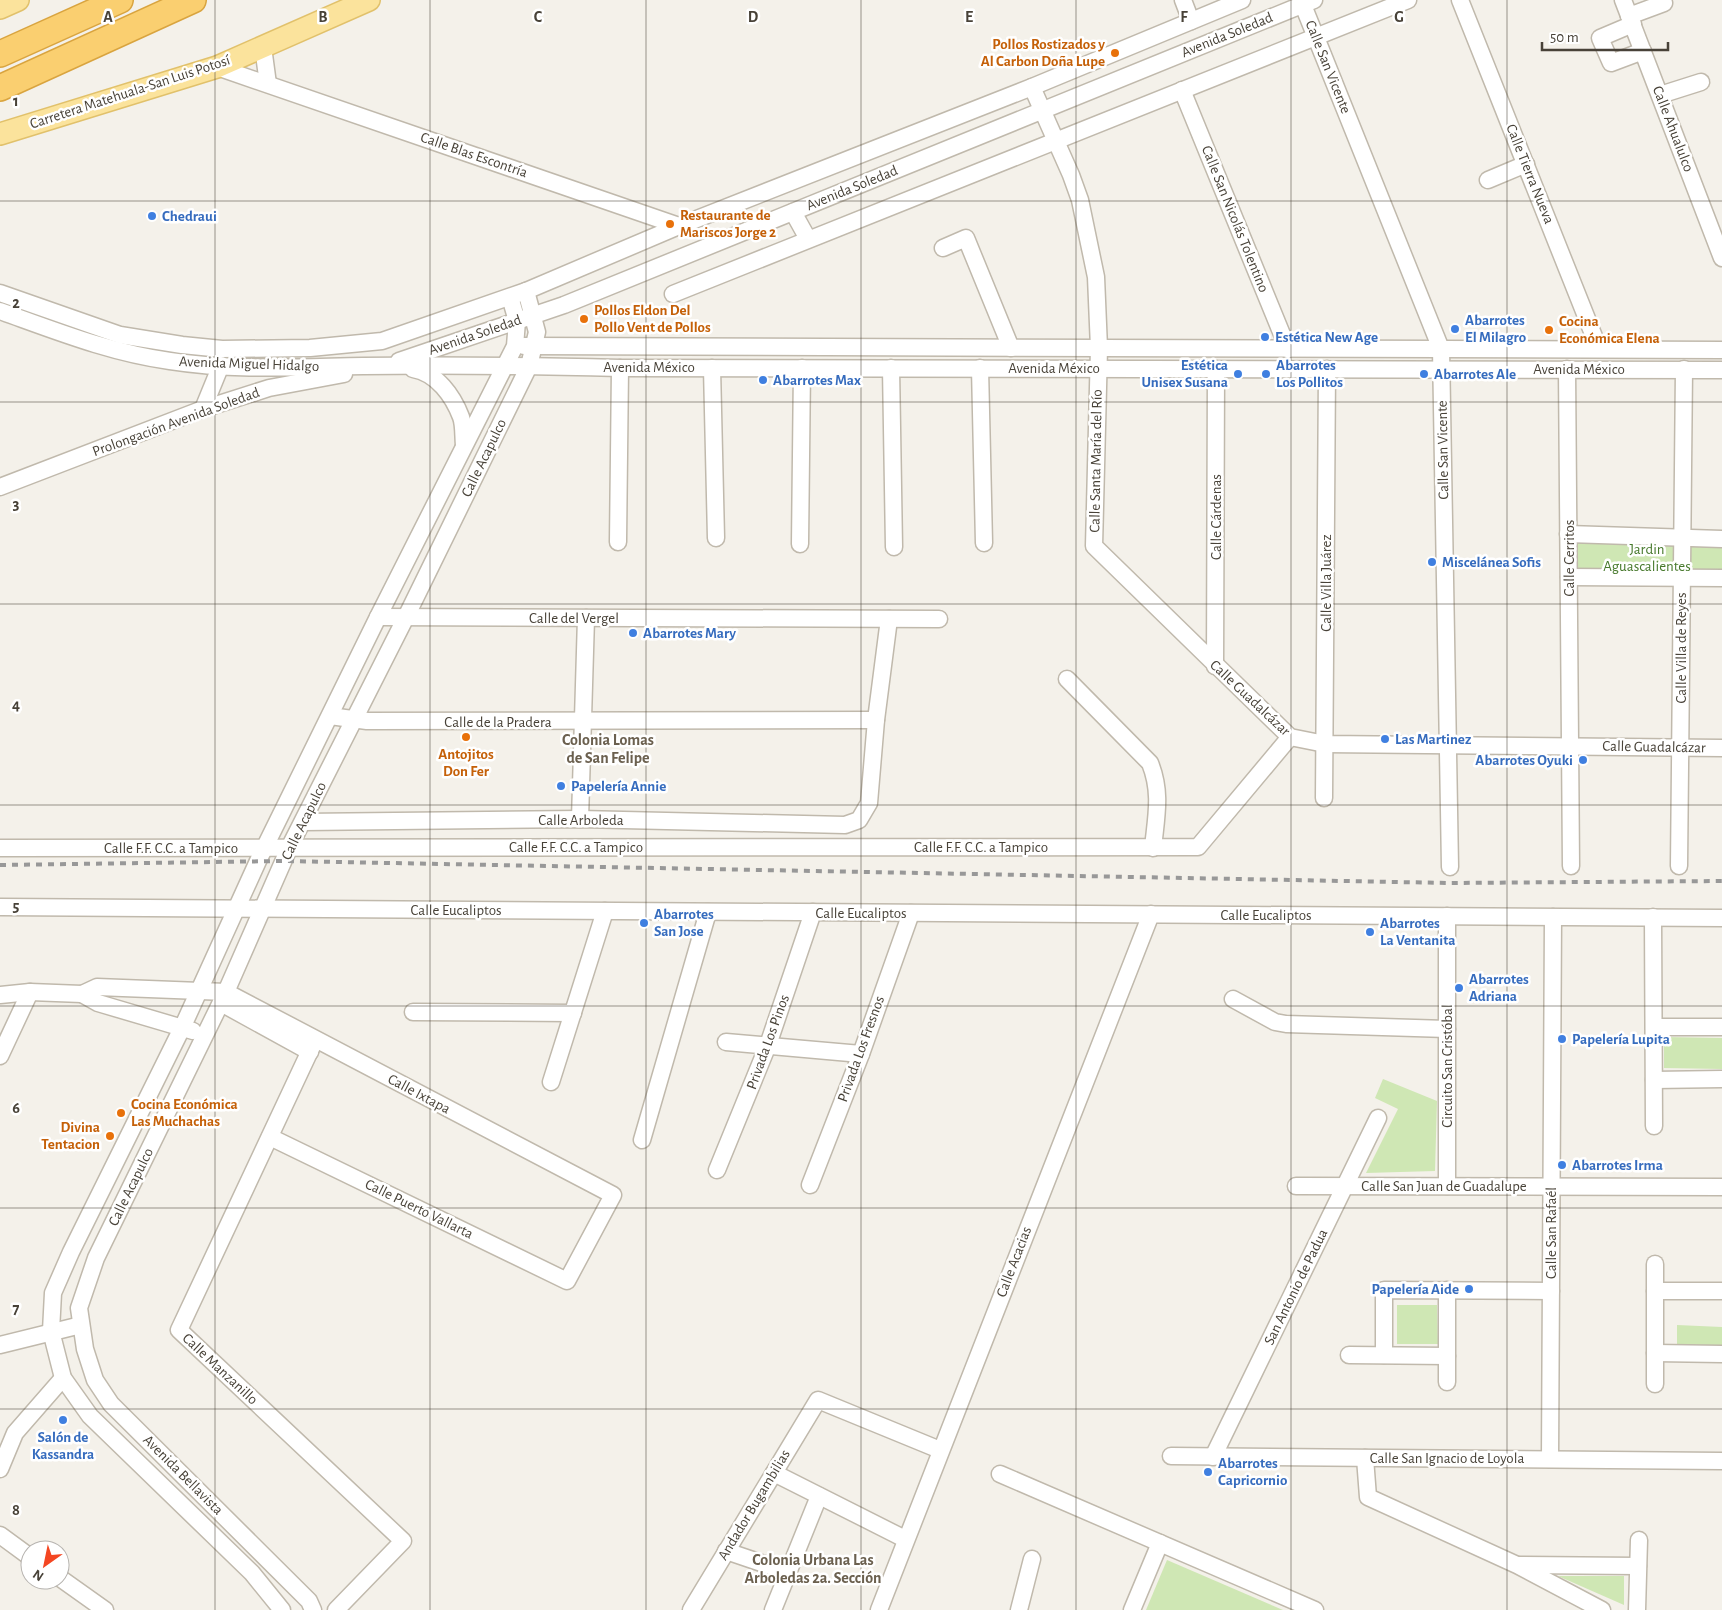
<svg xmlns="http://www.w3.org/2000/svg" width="1722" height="1610" viewBox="0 0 1722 1610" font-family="'Alegreya Sans',sans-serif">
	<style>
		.green { fill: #cfe7b4 }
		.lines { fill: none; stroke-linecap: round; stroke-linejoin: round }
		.minor-casing { stroke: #c0b9ac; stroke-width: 19 }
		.major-casing { stroke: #e1c16b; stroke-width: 24 }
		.highway-casing { stroke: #d9a43f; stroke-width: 28 }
		.minor { stroke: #fff; stroke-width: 16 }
		.major { stroke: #fbe39c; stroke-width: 21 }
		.highway { stroke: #facf70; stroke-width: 25 }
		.rail { stroke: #989898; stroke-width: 4; stroke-dasharray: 6 6; stroke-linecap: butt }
		.grid { fill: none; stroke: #484238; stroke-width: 1; stroke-opacity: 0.55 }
		.food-dot { fill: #e8710a; stroke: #fff; stroke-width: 2 }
		.shop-dot { fill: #3f7fe0; stroke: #fff; stroke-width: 2 }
		.labels { text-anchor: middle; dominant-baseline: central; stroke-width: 5; stroke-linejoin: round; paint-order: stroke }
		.street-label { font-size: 15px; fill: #484238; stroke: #fff }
		.food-label { font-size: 15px; font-weight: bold; fill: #c56008; stroke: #fff; text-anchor: start }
		.shop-label { font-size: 15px; font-weight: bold; fill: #366cbe; stroke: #fff; text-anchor: start }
		.park-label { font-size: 15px; fill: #47792c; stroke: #fff }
		.neighbourhood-label { font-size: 16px; font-weight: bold; fill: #6b604f; stroke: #fff }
		.grid-label { font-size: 16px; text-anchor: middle; font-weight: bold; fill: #484238; stroke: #fff; stroke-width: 5; stroke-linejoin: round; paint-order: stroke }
	</style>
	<rect width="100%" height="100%" fill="#f4f1ea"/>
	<!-- green -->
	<g class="green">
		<path d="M1573,539l149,2v35l-149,-2z"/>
		<path d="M1664,1037l58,1v31l-58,-1z"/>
		<path d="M1383,1079l54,22 -2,70 -69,2 32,-64 -23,-11z"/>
		<path d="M1397,1305h40l1,39h-41z"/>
		<path d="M1677,1325l45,2v19l-45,-1z"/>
		<path d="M1167,1560l116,50h-137z"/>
		<path d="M1558,1576h66v29z"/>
	</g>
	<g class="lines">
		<defs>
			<g id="minor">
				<path d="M1183,0l8,21"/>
				<path d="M1301,0l140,349 9,518"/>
				<path d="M1460,0l139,349"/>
				<path d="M1623,0l99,258"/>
				<path d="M1629,16l35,-13"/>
				<path d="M1633,24l-33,14 11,25 32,-12"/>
				<path d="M263,47l5,37"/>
				<path d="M217,67l462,159"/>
				<path d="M1032,87l39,88 9,25 16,77 3,71 -5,198 196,191 35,7 397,4"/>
				<path d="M1182,90l106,259"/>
				<path d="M1660,95l41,-13"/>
				<path d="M1488,180l38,-16"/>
				<path d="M793,212l15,27"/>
				<path d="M943,248l23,-10 45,110"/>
				<path d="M0,293l120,42 62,10 40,4 88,-1 72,-7 144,-50 153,-65 353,-139 210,-87"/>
				<path d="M673,294l735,-294"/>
				<path d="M0,311c56,20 111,42 170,50 64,10 129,6 193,5 86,-1 172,0 257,2l1102,2"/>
				<path d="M524,346l1198,4"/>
				<path d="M399,361l165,-56 750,-305"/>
				<path d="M712,368l4,170"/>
				<path d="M891,368l3,179"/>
				<path d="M980,368l4,175"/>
				<path d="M413,369c24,4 40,27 48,48 3,8 2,19 3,28"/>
				<path d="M1567,369l4,497"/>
				<path d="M203,409l18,-44"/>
				<path d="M0,487l203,-78 66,-21 75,-14"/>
				<path d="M1568,534l154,5"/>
				<path d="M618,542l2,-174"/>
				<path d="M800,544l2,-176"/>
				<path d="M1569,577l153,1"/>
				<path d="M378,617l561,2"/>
				<path d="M1215,666l1,-297"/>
				<path d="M1067,679l83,84c12,30 6,54 3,85"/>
				<path d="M330,716l37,5 509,-1"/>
				<path d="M1324,798l3,-429"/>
				<path d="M580,819l6,-201"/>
				<path d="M303,822l277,-3 265,6 14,-5 10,-17 7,-83 13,-101"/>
				<path d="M0,848l1198,-1 92,-110"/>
				<path d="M1679,866l5,-497"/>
				<path d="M0,907l1722,11"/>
				<path d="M1447,916v270"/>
				<path d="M1653,917l1,209"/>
				<path d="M82,994l16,9 95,28"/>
				<path d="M0,995l30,-3 52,2 15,-7 129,5 387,203 -46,86 -297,-144"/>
				<path d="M1233,999l42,23 11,2 161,5"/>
				<path d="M221,1003l89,49"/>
				<path d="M413,1012l160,1"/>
				<path d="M1654,1027h68"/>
				<path d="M315,1040l-136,290 224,211 -67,69"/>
				<path d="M726,1042l135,12"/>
				<path d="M0,1056l30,-64"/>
				<path d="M1654,1080l68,-1"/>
				<path d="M551,1082l54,-171"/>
				<path d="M642,1140l66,-228"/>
				<path d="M717,1170l51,-125 45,-133"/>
				<path d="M810,1185l51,-131 50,-141"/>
				<path d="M1296,1186l426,1"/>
				<path d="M1655,1264v120"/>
				<path d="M1447,1290v92"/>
				<path d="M1655,1291h67"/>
				<path d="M0,1345l81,-20"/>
				<path d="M1655,1353l67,1"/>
				<path d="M1349,1355l98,1"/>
				<path d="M1384,1355v-65l167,1"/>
				<path d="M1171,1456l551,5"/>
				<path d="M1213,1457l165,-339"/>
				<path d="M1365,1458l3,39 149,68 85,45"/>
				<path d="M1550,1459l3,-542"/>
				<path d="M0,1469l15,-36 48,-55"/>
				<path d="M774,1473l131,66"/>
				<path d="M1000,1474l315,136"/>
				<path d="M0,1535l30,22"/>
				<path d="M726,1551l62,21"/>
				<path d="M1520,1565l118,1"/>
				<path d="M60,1578l45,32"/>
				<path d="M282,1610l-30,-37 -162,-157 -27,-38 -12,-47 2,-38 18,-41 112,-226 75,-165 120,-244 137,-271 2,-25 -7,-24"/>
				<path d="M313,1610l-4,-9 -198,-197 -16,-24 -10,-31 -6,-41 17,-50 130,-266 64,-146 116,-229 123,-251 8,-34 -11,-41"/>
				<path d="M691,1610l127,-210 122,50"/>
				<path d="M773,1610l46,-114"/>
				<path d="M879,1610l272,-696"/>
				<path d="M1019,1610l13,-51"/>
				<path d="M1132,1610l28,-67"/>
				<path d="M1637,1610l2,-70"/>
			</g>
			<g id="major">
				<path d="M0,8l18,-8"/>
				<path d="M0,134l217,-67 152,-67"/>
			</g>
			<g id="highway">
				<path d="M0,54l120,-54"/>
				<path d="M0,88l193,-88"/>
			</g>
		</defs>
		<!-- minor casing -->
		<use href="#minor" class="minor-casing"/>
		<!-- major casing -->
		<use href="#major" class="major-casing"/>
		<!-- highway casing -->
		<use href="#highway" class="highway-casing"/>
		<!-- minor -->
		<use href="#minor" class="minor"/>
		<!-- major -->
		<use href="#major" class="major"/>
		<!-- highway -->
		<use href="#highway" class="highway"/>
		<!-- rail -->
		<path class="rail" d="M0,865l284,-4 1166,22 272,-2"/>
	</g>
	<!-- grid -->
	<path class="grid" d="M215,0v1610M430,0v1610M646,0v1610M861,0v1610M1076,0v1610M1291,0v1610M1507,0v1610M0,201h1722M0,402h1722M0,604h1722M0,805h1722M0,1006h1722M0,1208h1722M0,1409h1722"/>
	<!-- markers -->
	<g class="food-dot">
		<circle cx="1115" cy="53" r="5"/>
		<circle cx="670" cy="224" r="5"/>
		<circle cx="584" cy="319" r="5"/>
		<circle cx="1549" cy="330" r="5"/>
		<circle cx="466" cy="737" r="5"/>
		<circle cx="121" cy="1113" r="5"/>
		<circle cx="110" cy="1136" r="5"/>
	</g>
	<g class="shop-dot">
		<circle cx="152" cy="216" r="5"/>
		<circle cx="1455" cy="329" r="5"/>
		<circle cx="1265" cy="337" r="5"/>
		<circle cx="1238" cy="374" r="5"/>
		<circle cx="1266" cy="374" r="5"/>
		<circle cx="1424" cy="374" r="5"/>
		<circle cx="763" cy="380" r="5"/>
		<circle cx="1432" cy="562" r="5"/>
		<circle cx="633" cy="633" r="5"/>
		<circle cx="1385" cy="739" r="5"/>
		<circle cx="1583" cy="760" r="5"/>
		<circle cx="561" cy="786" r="5"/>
		<circle cx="644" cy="923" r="5"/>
		<circle cx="1370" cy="932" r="5"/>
		<circle cx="1459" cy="988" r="5"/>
		<circle cx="1562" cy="1039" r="5"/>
		<circle cx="1562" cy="1165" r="5"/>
		<circle cx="1469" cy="1289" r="5"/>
		<circle cx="63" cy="1420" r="5"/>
		<circle cx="1208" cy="1472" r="5"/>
	</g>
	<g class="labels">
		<!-- street labels -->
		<g class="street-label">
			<text transform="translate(1227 35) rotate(-22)">Avenida Soledad</text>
			<text transform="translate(1328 67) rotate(68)">Calle San Vicente</text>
			<text transform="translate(130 92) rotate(-18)">Carretera Matehuala-San Luis Potosí</text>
			<text transform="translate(1673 129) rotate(69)">Calle Ahualulco</text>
			<text transform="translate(474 155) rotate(19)">Calle Blas Escontría</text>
			<text transform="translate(1530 174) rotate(68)">Calle Tierra Nueva</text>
			<text transform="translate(852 188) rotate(-22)">Avenida Soledad</text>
			<text transform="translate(1235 219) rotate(68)">Calle San Nicolás Tolentino</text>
			<text transform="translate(475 335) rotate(-19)">Avenida Soledad</text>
			<text transform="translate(249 364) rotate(2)">Avenida Miguel Hidalgo</text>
			<text x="649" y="367">Avenida México</text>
			<text x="1054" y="368">Avenida México</text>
			<text x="1579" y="369">Avenida México</text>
			<text transform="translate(176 422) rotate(-20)">Prolongación Avenida Soledad</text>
			<text transform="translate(1443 450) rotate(-91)">Calle San Vicente</text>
			<text transform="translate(484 458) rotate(-64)">Calle Acapulco</text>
			<text transform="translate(1096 461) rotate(-89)">Calle Santa María del Río</text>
			<text transform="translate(1216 517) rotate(-90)">Calle Cárdenas</text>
			<text transform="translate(1569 558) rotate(-90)">Calle Cerritos</text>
			<text transform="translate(1326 583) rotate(-90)">Calle Villa Juárez</text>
			<text x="574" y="618">Calle del Vergel</text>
			<text transform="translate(1681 648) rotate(-90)">Calle Villa de Reyes</text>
			<text transform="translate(1250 698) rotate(43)">Calle Guadalcázar</text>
			<text x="498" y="722">Calle de la Pradera</text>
			<text transform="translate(1654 747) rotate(1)">Calle Guadalcázar</text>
			<text x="581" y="820">Calle Arboleda</text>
			<text transform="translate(304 821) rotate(-64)">Calle Acapulco</text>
			<text x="576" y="847">Calle F.F. C.C. a Tampico</text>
			<text x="981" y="847">Calle F.F. C.C. a Tampico</text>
			<text x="171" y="848">Calle F.F. C.C. a Tampico</text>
			<text x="456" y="910">Calle Eucaliptos</text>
			<text x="861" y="913">Calle Eucaliptos</text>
			<text x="1266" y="915">Calle Eucaliptos</text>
			<text transform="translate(768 1042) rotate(-70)">Privada Los Pinos</text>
			<text transform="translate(861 1049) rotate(-70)">Privada Los Fresnos</text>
			<text transform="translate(1447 1066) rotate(-90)">Circuito San Cristóbal</text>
			<text transform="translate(419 1094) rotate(28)">Calle Ixtapa</text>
			<text x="1444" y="1186">Calle San Juan de Guadalupe</text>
			<text transform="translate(131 1187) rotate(-64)">Calle Acapulco</text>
			<text transform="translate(419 1209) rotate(26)">Calle Puerto Vallarta</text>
			<text transform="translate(1551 1233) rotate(-90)">Calle San Rafaél</text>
			<text transform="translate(1014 1262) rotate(-69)">Calle Acacias</text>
			<text transform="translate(1296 1287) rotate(-64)">San Antonio de Padua</text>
			<text transform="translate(220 1369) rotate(43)">Calle Manzanillo</text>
			<text x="1447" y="1458">Calle San Ignacio de Loyola</text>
			<text transform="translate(183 1475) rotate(45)">Avenida Bellavista</text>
			<text transform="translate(754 1505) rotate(-59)">Andador Bugambilias</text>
		</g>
		<!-- food labels -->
		<g class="food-label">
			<text x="1105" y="44" text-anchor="end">Pollos Rostizados y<tspan x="1105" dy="17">Al Carbon Doña Lupe</tspan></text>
			<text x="680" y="215">Restaurante de<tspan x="680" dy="17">Mariscos Jorge 2</tspan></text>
			<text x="594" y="310">Pollos Eldon Del<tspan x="594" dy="17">Pollo Vent de Pollos</tspan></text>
			<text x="1559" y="321">Cocina<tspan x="1559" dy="17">Económica Elena</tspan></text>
			<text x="466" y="754" text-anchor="middle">Antojitos<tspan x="466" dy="17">Don Fer</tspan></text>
			<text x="131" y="1104">Cocina Económica<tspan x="131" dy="17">Las Muchachas</tspan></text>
			<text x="100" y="1127" text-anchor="end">Divina<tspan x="100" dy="17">Tentacion</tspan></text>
		</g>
		<!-- shop labels -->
		<g class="shop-label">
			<text x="162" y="216">Chedraui</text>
			<text x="1465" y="320">Abarrotes<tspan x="1465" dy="17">El Milagro</tspan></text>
			<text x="1275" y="337">Estética New Age</text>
			<text x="1228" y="365" text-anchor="end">Estética<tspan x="1228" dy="17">Unisex Susana</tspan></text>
			<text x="1276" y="365">Abarrotes<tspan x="1276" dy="17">Los Pollitos</tspan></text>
			<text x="1434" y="374">Abarrotes Ale</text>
			<text x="773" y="380">Abarrotes Max</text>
			<text x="1442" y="562">Miscelánea Sofis</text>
			<text x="643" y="633">Abarrotes Mary</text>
			<text x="1395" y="739">Las Martinez</text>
			<text x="1573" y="760" text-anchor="end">Abarrotes Oyuki</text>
			<text x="571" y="786">Papelería Annie</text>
			<text x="654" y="914">Abarrotes<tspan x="654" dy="17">San Jose</tspan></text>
			<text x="1380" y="923">Abarrotes<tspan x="1380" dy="17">La Ventanita</tspan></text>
			<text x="1469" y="979">Abarrotes<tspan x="1469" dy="17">Adriana</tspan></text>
			<text x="1572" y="1039">Papelería Lupita</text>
			<text x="1572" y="1165">Abarrotes Irma</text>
			<text x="1459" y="1289" text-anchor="end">Papelería Aide</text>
			<text x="63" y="1437" text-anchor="middle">Salón de<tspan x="63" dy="17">Kassandra</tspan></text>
			<text x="1218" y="1463">Abarrotes<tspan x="1218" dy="17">Capricornio</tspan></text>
		</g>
		<!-- park labels -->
		<g class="park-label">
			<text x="1647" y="549">Jardin<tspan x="1647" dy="17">Aguascalientes</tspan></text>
		</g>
		<!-- neighbourhood labels -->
		<g class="neighbourhood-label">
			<text x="608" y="740">Colonia Lomas<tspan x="608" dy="18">de San Felipe</tspan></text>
			<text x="813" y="1560">Colonia Urbana Las<tspan x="813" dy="18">Arboledas 2a. Sección</tspan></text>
		</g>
	</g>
	<g class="grid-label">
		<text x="108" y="22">A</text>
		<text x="323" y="22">B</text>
		<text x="538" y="22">C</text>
		<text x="753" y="22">D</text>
		<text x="969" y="22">E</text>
		<text x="1184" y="22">F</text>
		<text x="1399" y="22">G</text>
		<text x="16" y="106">1</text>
		<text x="16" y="308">2</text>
		<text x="16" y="509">3</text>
		<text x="16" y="710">4</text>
		<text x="16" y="911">5</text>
		<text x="16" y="1113">6</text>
		<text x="16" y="1314">7</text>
		<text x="16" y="1515">8</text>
	</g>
	<!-- north arrow -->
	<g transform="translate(45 1565) rotate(213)"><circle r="24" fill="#ffffff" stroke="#b6b3af"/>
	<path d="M0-4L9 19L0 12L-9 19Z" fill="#f44622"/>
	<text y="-8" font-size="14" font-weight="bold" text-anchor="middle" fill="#484238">N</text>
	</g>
	<!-- scale -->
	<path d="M1542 42v8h126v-8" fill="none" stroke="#484238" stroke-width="2.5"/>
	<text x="1550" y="42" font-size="15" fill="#484238" stroke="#ffffff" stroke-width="4" paint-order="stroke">50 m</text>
</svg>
